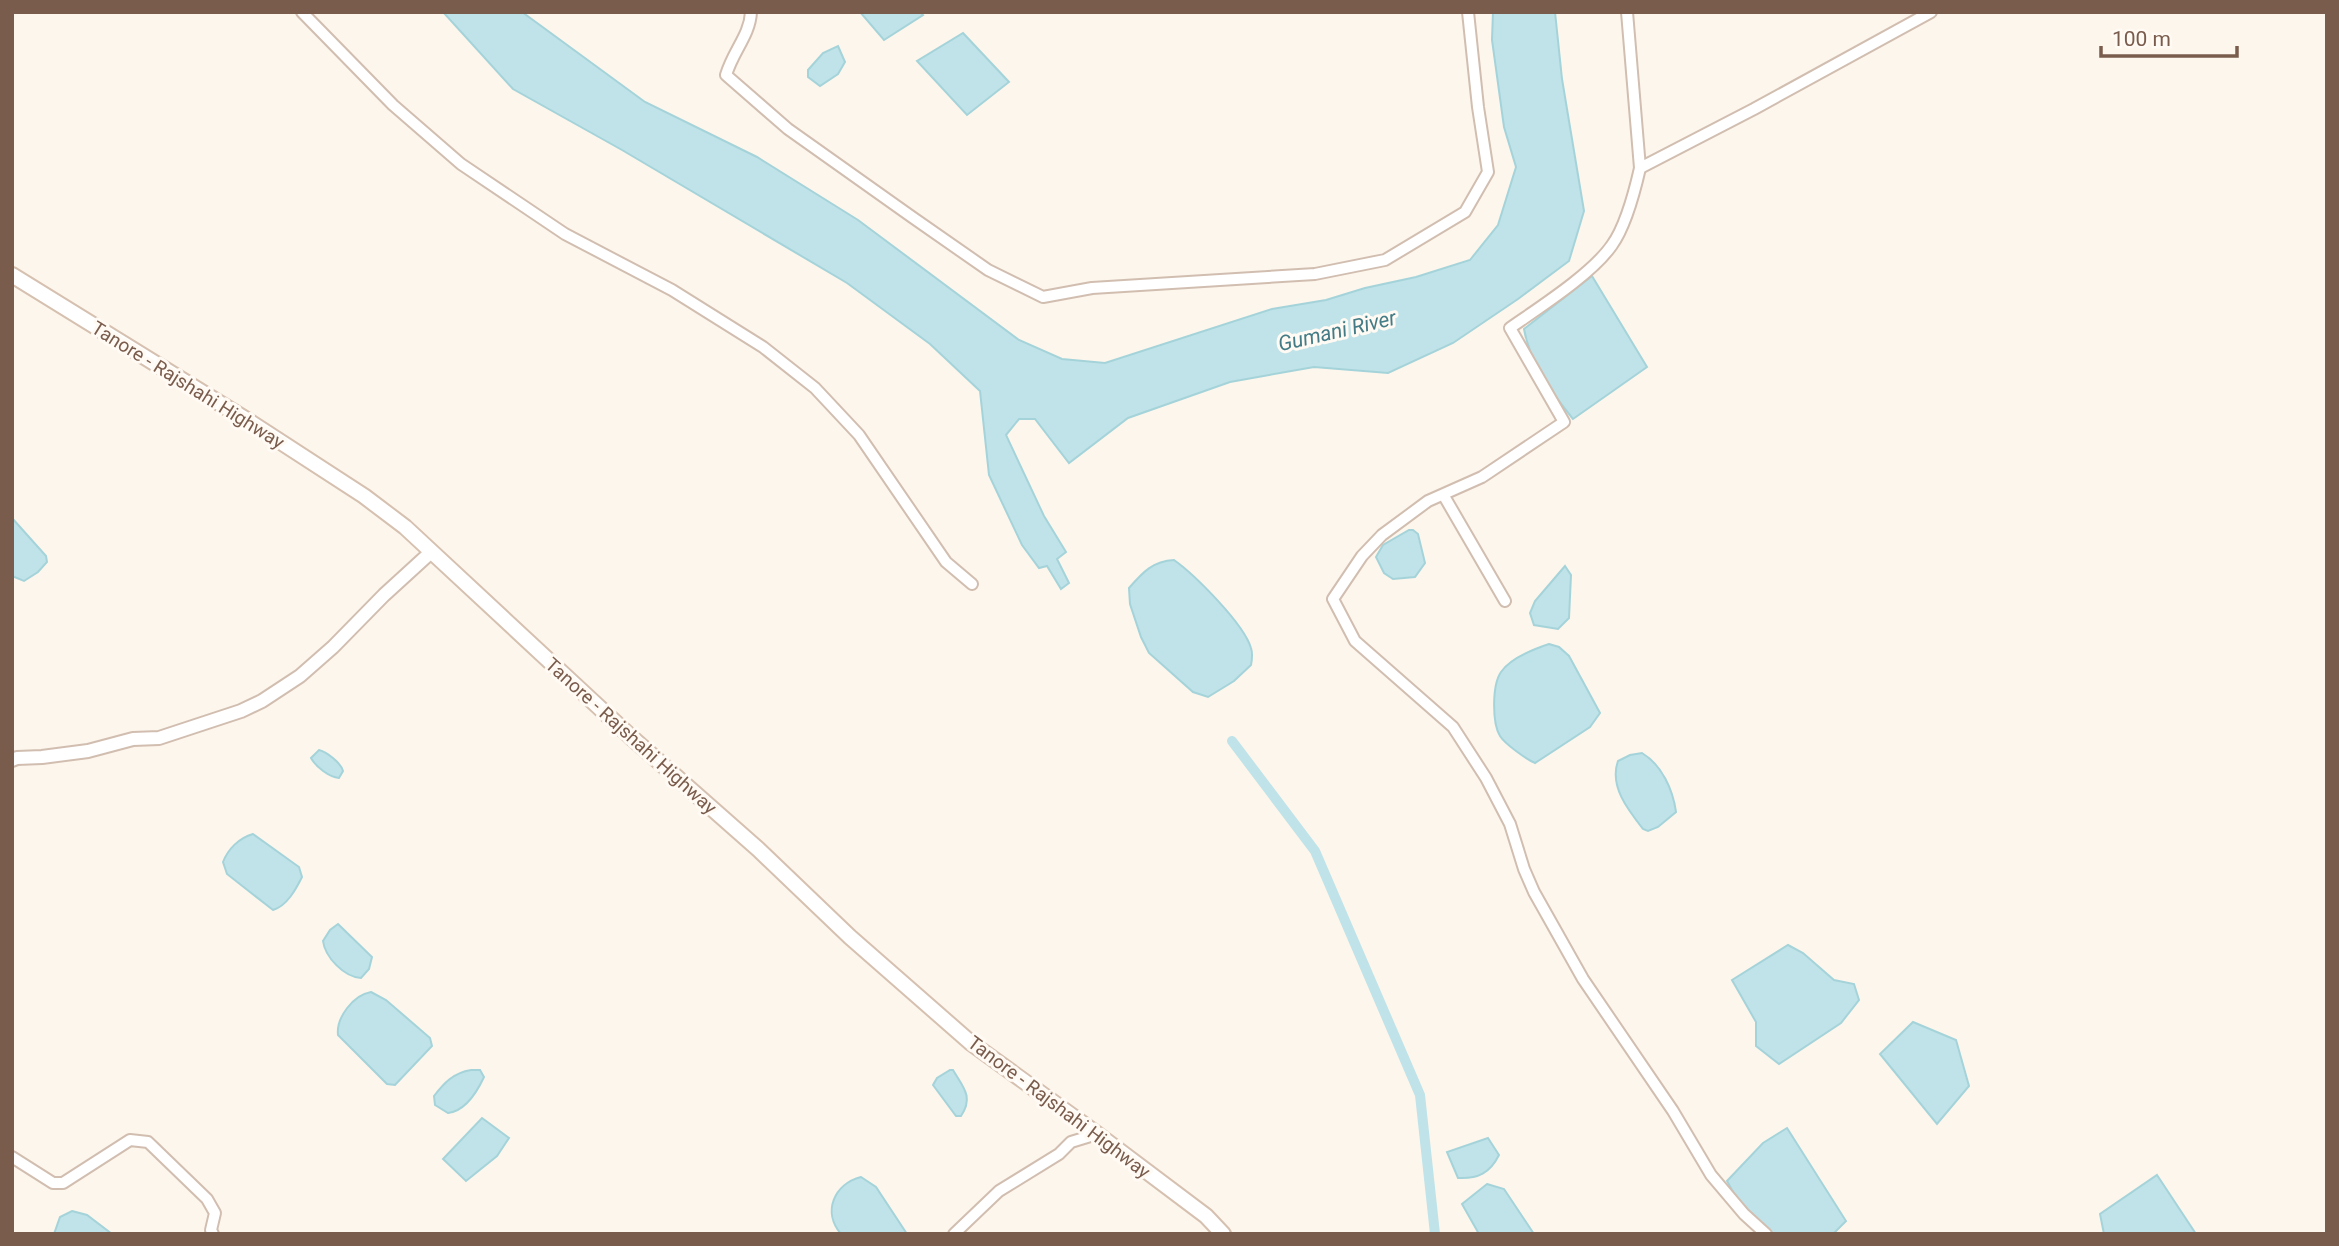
<svg xmlns="http://www.w3.org/2000/svg" width="2339" height="1246" viewBox="0 0 2339 1246" font-family="Roboto,sans-serif">
	<style>
		.water { fill: #bfe3e8; stroke: #a5d3da; stroke-width: 2 }
		.lines { fill: none; stroke-linecap: round; stroke-linejoin: round }
		.canal { stroke: #bfe3e8; stroke-width: 10 }
		.minor-casing { stroke: #d1beb0; stroke-width: 14 }
		.tertiary-casing { stroke: #d1beb0; stroke-width: 16 }
		.secondary-casing { stroke: #d6c0b0; stroke-width: 18 }
		.minor { stroke: #fff; stroke-width: 10 }
		.tertiary { stroke: #fff; stroke-width: 12 }
		.secondary { stroke: #fff; stroke-width: 14 }
		.labels { text-anchor: middle; dominant-baseline: central; stroke-width: 6; stroke-linejoin: round; paint-order: stroke }
		.street-label { font-size: 19px; fill: #7a5c4d; stroke: #fffaf3 }
		.water-label { font-size: 21px; font-style: italic; fill: #437c86; stroke: #fffaf3 }
	</style>
	<rect width="100%" height="100%" fill="#fdf6ec"/>
	<!-- water -->
	<g class="water">
		<path d="M443,12h79l123,90 112,55 101,63 161,120 43,19 43,4 167,-54 54,-9 39,-12 51,-11 54,-17 28,-35 18,-58 -12,-40 -12,-87 1,-28h62l7,67 22,132 -15,50 -51,38 -65,44 -65,30 -74,-6 -84,15 -102,36 -59,45 -34,-44h-16l-13,16 38,81 22,36 -9,7 12,24 -8,6 -14,-23 -8,2 -17,-23 -33,-70 -9,-84 -50,-47 -83,-61 -225,-133 -109,-61z"/>
		<path d="M860,12h60l3,3 -39,25z"/>
		<path d="M963,33l46,49 -42,33 -50,-54z"/>
		<path d="M838,46l7,16 -7,12 -18,12 -12,-9v-7l15,-17z"/>
		<path d="M1592,276l55,91 -74,52c-22,-27 -43,-56 -49,-90z"/>
		<path d="M12,518l34,38 1,6 -9,10 -14,9 -12,-5z"/>
		<path d="M1409,530h4l5,4 7,29 -10,14 -22,2 -9,-6 -8,-16 7,-12z"/>
		<path d="M1174,560c21,15 70,64 77,88 2,6 1,12 0,17l-17,16 -26,16 -15,-5 -44,-39 -8,-16 -11,-33 -1,-16c14,-16 24,-27 45,-28z"/>
		<path d="M1565,566l6,9 -2,43 -11,11 -24,-4 -4,-12 5,-12z"/>
		<path d="M1549,644l10,3 10,9 31,57 -10,14 -55,36c-9,-4 -30,-19 -35,-27 -8,-13 -8,-51 1,-64 9,-13 33,-23 48,-28z"/>
		<path d="M319,750c8,2 22,13 24,21l-4,7c-10,-1 -23,-11 -28,-20z"/>
		<path d="M1642,753c20,12 31,37 34,59l-18,15 -10,4 -5,-2c-15,-19 -34,-43 -25,-68l12,-6z"/>
		<path d="M253,834l46,33 3,10c-6,12 -15,29 -29,33l-46,-36 -4,-12c5,-13 16,-24 30,-28z"/>
		<path d="M338,924l34,33 -3,12 -8,9c-17,-1 -36,-21 -38,-37l7,-11z"/>
		<path d="M1788,945l15,8 31,27 20,4 5,16 -18,23 -62,41 -23,-18v-24l-24,-42z"/>
		<path d="M371,992l15,8 44,38 2,8 -37,39 -8,-1 -49,-49c-2,-17 15,-40 33,-43z"/>
		<path d="M1913,1022l43,18 13,46 -32,38 -57,-70z"/>
		<path d="M471,1070h9l4,7c-7,15 -19,34 -36,36l-13,-8 -1,-9c10,-13 19,-23 37,-26z"/>
		<path d="M950,1070h3c10,17 21,27 8,46h-5l-23,-31 4,-7z"/>
		<path d="M482,1118l27,20 -12,18 -31,25 -23,-22z"/>
		<path d="M1787,1128l59,93 -13,13h-61l-35,-35 -10,-18 36,-38z"/>
		<path d="M1488,1138l11,17c-9,18 -21,24 -41,23l-11,-26z"/>
		<path d="M2157,1175l39,59h-92l-4,-20z"/>
		<path d="M861,1177l15,10 31,47h-66c-19,-22 -7,-50 20,-57z"/>
		<path d="M1487,1184l17,5 30,45h-55l-17,-30z"/>
		<path d="M72,1211l15,4 25,19h-58l6,-17z"/>
	</g>
	<g class="lines">
		<!-- canal -->
		<path class="canal" d="M1232,741l83,110 105,244 15,139"/>
		<defs>
			<g id="minor">
				<path d="M302,12l91,93 68,59 104,70 107,56 91,57 52,41 44,47 87,127 26,22"/>
				<path d="M751,12c-1,23 -18,39 -25,63l62,54 124,88 76,53 55,27 49,-9 223,-14 70,-14 80,-48 23,-40 -10,-65 -10,-95"/>
				<path d="M1627,12l13,156 114,-59 177,-97"/>
				<path d="M1640,168c-5,22 -15,59 -28,77 -20,29 -72,62 -102,83l54,94 -82,55 -54,24 -46,34 -20,21 -29,43 22,42 98,86 33,51 24,46 14,45 10,23 49,87 90,132 38,64 33,39 22,20"/>
				<path d="M1444,496l61,105"/>
				<path d="M12,1157l41,26h10l67,-43 18,2 59,57 8,14 -4,17 2,4"/>
				<path d="M954,1234l45,-43 60,-37 12,-12 26,-8"/>
			</g>
			<path id="tertiary" d="M12,760l5,-2 25,-1 46,-6 45,-12 26,-1 82,-27 21,-10 38,-25 33,-29 51,-52 46,-42"/>
			<path id="secondary" d="M12,275l238,147 114,74 41,31 226,210 127,112 92,88 121,106 126,91 109,82 17,18"/>
		</defs>
		<!-- minor casing -->
		<use href="#minor" class="minor-casing"/>
		<!-- tertiary casing -->
		<use href="#tertiary" class="tertiary-casing"/>
		<!-- secondary casing -->
		<use href="#secondary" class="secondary-casing"/>
		<!-- minor -->
		<use href="#minor" class="minor"/>
		<!-- tertiary -->
		<use href="#tertiary" class="tertiary"/>
		<!-- secondary -->
		<use href="#secondary" class="secondary"/>
	</g>
	<g class="labels">
		<!-- street labels -->
		<g class="street-label">
			<text transform="translate(188 385) rotate(32)">Tanore - Rajshahi Highway</text>
			<text transform="translate(631 736) rotate(42)">Tanore - Rajshahi Highway</text>
			<text transform="translate(1059 1107) rotate(37)">Tanore - Rajshahi Highway</text>
		</g>
		<!-- water labels -->
		<g class="water-label">
			<text transform="translate(1337 331) rotate(-13)">Gumani River</text>
		</g>
	</g>
	<!-- border -->
	<rect width="2339" height="1246" fill="none" stroke="#7a5c4d" stroke-width="28"/>
	<!-- scale -->
	<path d="M2101 46v10h136v-10" fill="none" stroke="#7a5c4d" stroke-width="3.5"/>
	<text x="2112" y="46" font-size="21" fill="#7a5c4d" stroke="#fffaf3" stroke-width="5" paint-order="stroke">100 m</text>
</svg>
